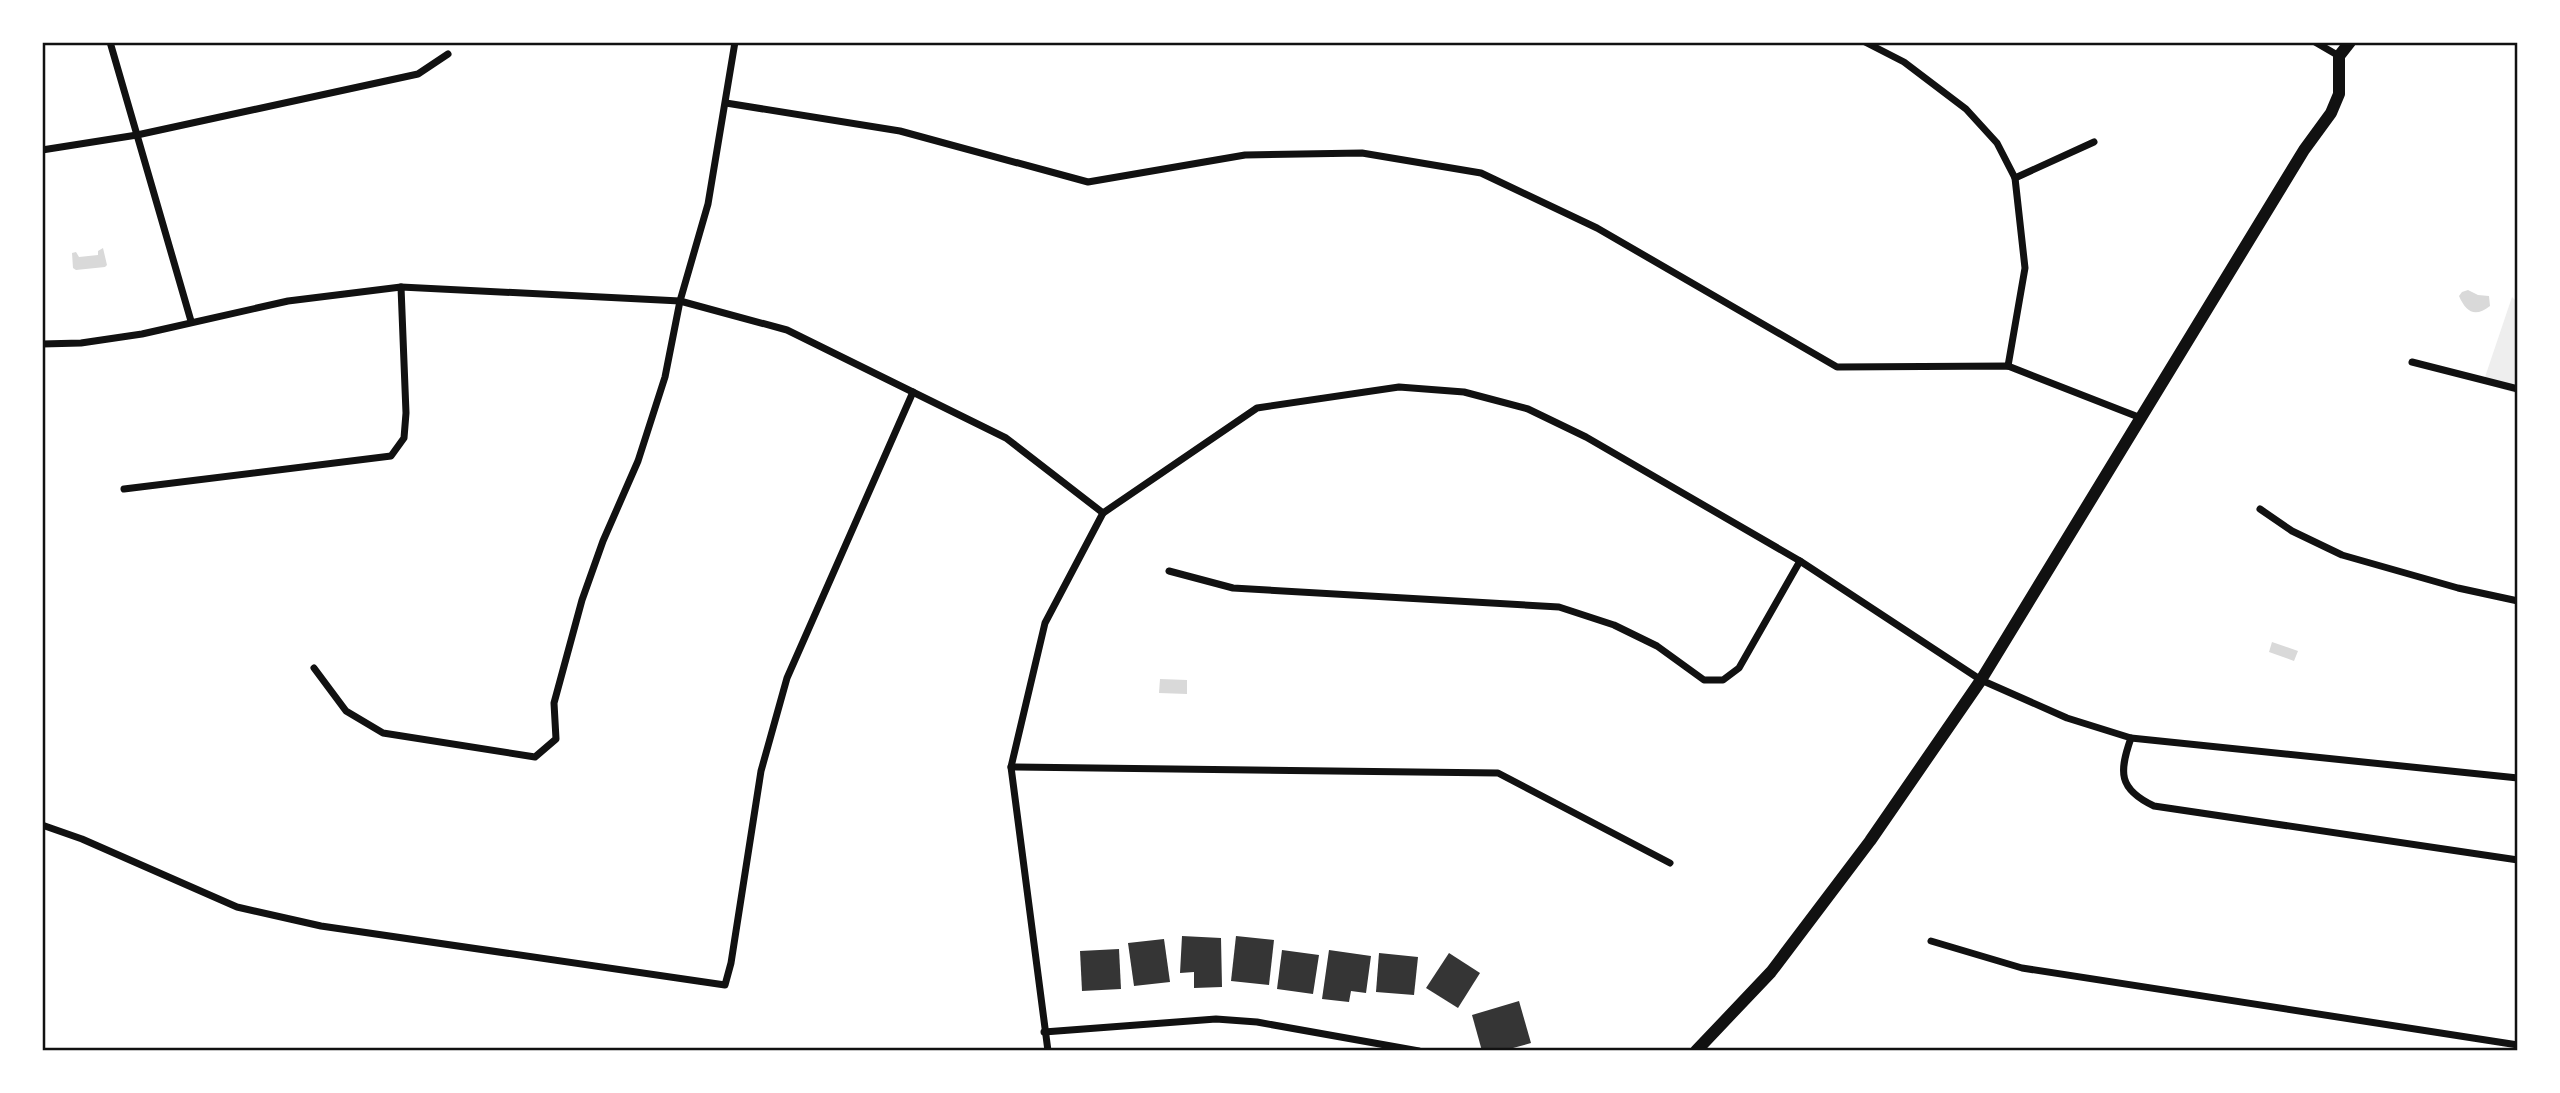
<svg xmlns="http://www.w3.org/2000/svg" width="2560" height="1093" viewBox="0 0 2560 1093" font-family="'Space Grotesk',sans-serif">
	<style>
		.green { fill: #eee }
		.water { fill: #d9d9d9 }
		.building { fill: #353535 }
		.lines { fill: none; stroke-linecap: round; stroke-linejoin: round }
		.minor { stroke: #111; stroke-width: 7 }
		.tertiary { stroke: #111; stroke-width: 12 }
		.neatline { fill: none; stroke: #111; stroke-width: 2.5 }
	</style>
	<rect width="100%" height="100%" fill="#fff"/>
	<!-- green -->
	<path class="green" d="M2512,297l6,6v91l-35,-11z"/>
	<!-- water -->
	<g class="water">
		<path d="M103,248l4,17 -2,2 -29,3 -3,-2 -1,-15 4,-1 3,5 19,-2v-4z"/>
		<path d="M2468,290l10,5 11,1 1,10c-15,12 -24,6 -31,-10l3,-4z"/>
		<path d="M2272,642l26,9 -4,10 -25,-9z"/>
		<path d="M1160,679l27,1v14l-28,-1z"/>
	</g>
	<!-- building -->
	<g class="building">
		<path d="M1182,936l39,2 1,49 -28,1v-16l-14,1z"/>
		<path d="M1236,936l38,4 -5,45 -38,-4z"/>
		<path d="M1164,939l6,43 -36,4 -6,-43z"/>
		<path d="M1119,949l2,40 -39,2 -2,-40z"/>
		<path d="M1282,950l37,5 -6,39 -36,-5z"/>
		<path d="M1329,950l42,6 -5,37 -15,-2 -2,11 -27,-3z"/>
		<path d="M1379,953l39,4 -4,38 -38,-3z"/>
		<path d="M1449,953l31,20 -22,35 -32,-20z"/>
		<path d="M1519,1001l12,42 -29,8h-20l-10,-36z"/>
	</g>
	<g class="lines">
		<!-- minor -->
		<g class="minor">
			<path d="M110,42l81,279"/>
			<path d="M1865,42l39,20 62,47 31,34 18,35 10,90 -17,98"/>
			<path d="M2315,42l24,14"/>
			<path d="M726,103l174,28 188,51 157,-27 117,-2 119,20 116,55 240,139 171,-1 133,52"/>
			<path d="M42,150l95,-15 281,-61 30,-20"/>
			<path d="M2015,178l79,-36"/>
			<path d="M42,344l39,-1 61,-9 146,-33 113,-14 279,14 107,29 219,108 97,75"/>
			<path d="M2412,362l106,27"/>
			<path d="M124,489l267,-33 13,-18 2,-25 -5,-126"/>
			<path d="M2260,509l32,22 50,24 116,33 60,13"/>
			<path d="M1169,571l64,17 326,19 55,18 43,21 47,34h19l16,-12 61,-107"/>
			<path d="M314,668l32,43 37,22 152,24 21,-18 -2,-36 28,-103 21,-59 35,-80 27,-84 15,-76 28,-97 27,-162"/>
			<path d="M2131,738c-12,34 -13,51 23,68l364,54"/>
			<path d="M1011,767l487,6 172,90"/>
			<path d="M42,825l40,14 155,68 84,19 404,59 6,-22 30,-192 26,-93 126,-286"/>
			<path d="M1931,941l91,27 496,77"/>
			<path d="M1044,1032l172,-13 41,3 162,29"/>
			<path d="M1048,1051l-37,-284 34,-144 58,-110 154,-105 142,-21 65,5 64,17 58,28 214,124 181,119 86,38 64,20 387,40"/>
		</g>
		<!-- tertiary -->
		<path class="tertiary" d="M1696,1051l75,-79 99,-131 111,-161 323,-530 27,-37 8,-19v-38l11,-14"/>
	</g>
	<!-- border -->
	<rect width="2560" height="1093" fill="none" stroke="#ffffff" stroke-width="88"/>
	<rect x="44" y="44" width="2472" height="1005" class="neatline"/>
</svg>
